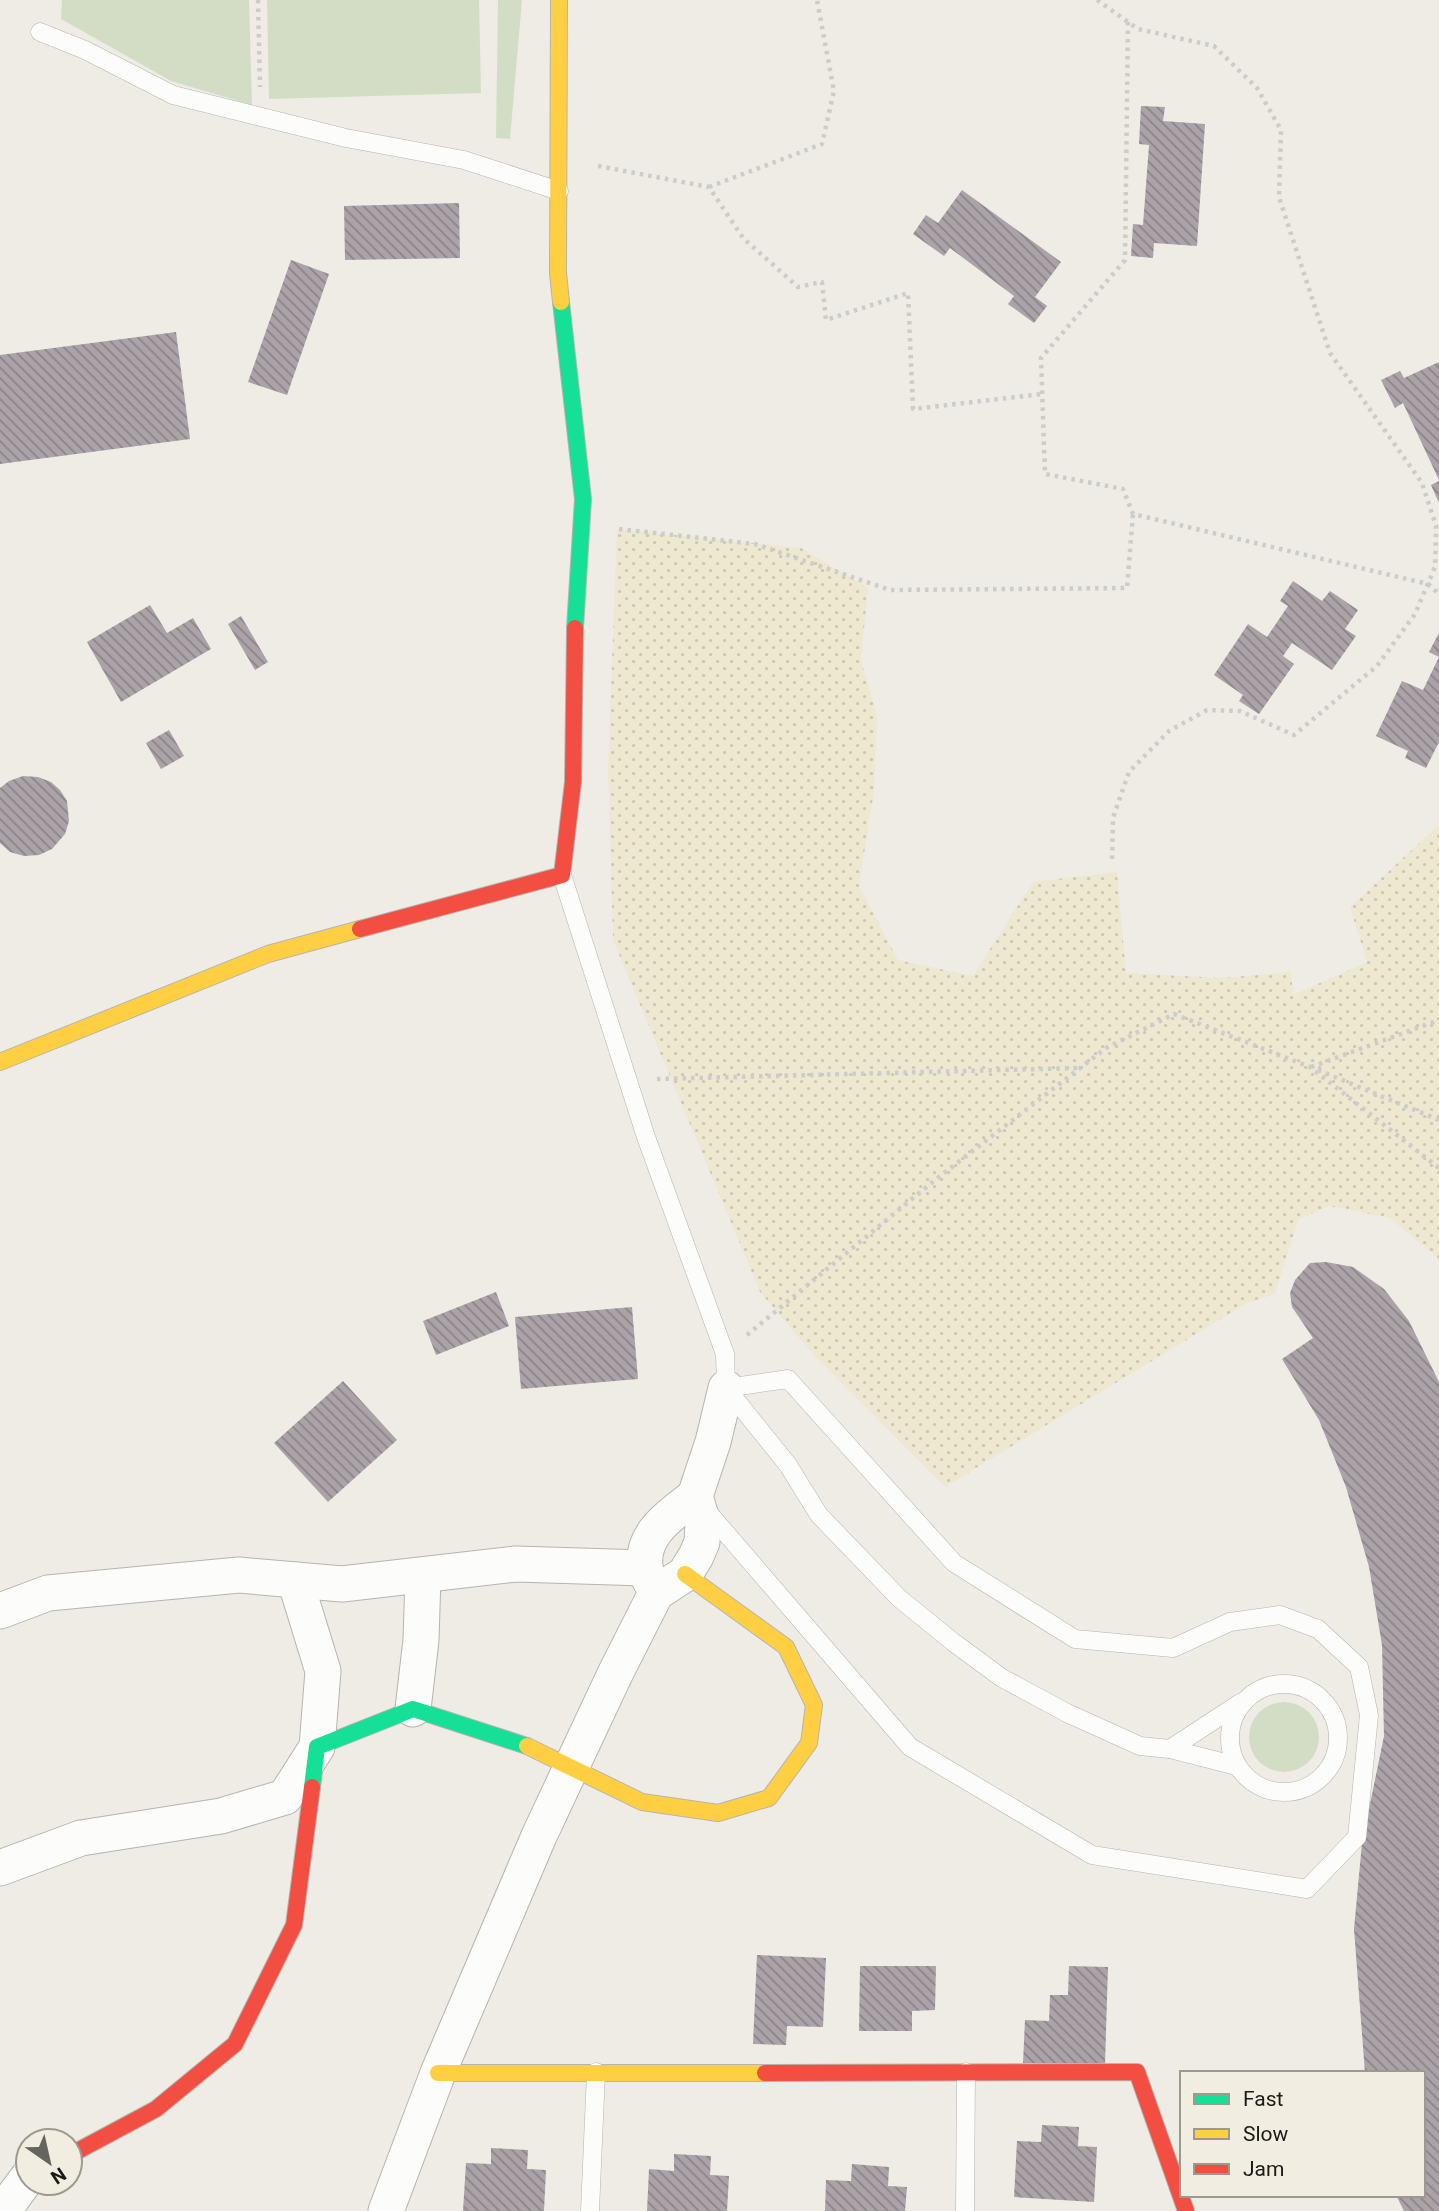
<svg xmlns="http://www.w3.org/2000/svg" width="1439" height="2211" viewBox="0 0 1439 2211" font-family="Roboto,sans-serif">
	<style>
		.grass { fill: #d3ddc6 }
		.sand { fill: url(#sand-dots) }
		.building { fill: url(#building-back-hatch) }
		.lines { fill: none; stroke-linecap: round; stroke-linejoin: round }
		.lane-casing { stroke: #b6b4af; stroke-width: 19 }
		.street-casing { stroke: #b6b4af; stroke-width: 37 }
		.fast-casing { stroke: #b6b4af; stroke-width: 18 }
		.slow-casing { stroke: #b6b4af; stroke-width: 18 }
		.jam-casing { stroke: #b6b4af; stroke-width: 18 }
		.path { stroke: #ccccca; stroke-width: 4.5; stroke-dasharray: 3.5 5; stroke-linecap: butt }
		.lane { stroke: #fcfcfb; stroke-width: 18 }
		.street { stroke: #fcfcfb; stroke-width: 35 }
		.fast { stroke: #16e098; stroke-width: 16 }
		.slow { stroke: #ffcf43; stroke-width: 16 }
		.jam { stroke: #f24e42; stroke-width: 16 }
	</style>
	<defs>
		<pattern id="sand-dots" width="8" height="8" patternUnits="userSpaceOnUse" patternTransform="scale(1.75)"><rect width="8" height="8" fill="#eee8d0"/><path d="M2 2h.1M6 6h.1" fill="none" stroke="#ccc6b2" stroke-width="1.8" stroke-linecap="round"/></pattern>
		<pattern id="building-back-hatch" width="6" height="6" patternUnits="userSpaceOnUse" patternTransform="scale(1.75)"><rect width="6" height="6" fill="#aba3a8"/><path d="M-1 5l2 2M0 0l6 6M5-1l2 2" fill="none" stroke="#8a8488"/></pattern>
	</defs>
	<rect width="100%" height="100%" fill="#eeece5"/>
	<!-- grass -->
	<g class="grass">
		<path d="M62,0h187l3,105 -81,-24 -110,-62z"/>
		<path d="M267,0h212l2,93 -212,6z"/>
		<path d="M498,0h24l-12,139 -14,-1z"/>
		<circle cx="1284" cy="1737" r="35"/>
	</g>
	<!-- sand -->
	<path class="sand" d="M617,529l184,19 67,40 -7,72 16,55 -3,76 -15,95 39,74 75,16 60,-94 84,-10 9,101 95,5 70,-6 2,23 74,-33 -17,-55 89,-82v437l-4,-6 -45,-38 -61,-12 -31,14 -23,74 -28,9 -302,184 -132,-133 -53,-62 -147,-352 -5,-172z"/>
	<!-- building -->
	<g class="building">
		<path d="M1141,106l24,1 -2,14 42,3 -8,122 -43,-3 -1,15 -22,-2 2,-32 10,1 6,-80 -10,-1z"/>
		<path d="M962,190l99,72 -26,35 12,9 -13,17 -26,-19 6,-8 -64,-48 -6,8 -31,-22 13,-19 12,8z"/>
		<path d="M459,203l1,55 -115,2 -1,-54z"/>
		<path d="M291,260l38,14 -42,121 -39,-13z"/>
		<path d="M176,332l14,107 -190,25v-109z"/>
		<path d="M1439,362v118l-36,-77 -8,5 -14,-28 19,-9 4,7z"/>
		<path d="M1439,481v22l-8,-18z"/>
		<path d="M1293,581l29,20 8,-10 28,19 -13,19 11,7 -24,34 -40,-27 -9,13 11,8 -35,50 -20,-13 4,-6 -29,-20 34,-51 19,13 21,-31 -8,-5z"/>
		<path d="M150,605l17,28 26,-15 18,31 -90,53 -34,-60z"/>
		<path d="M241,616l27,46 -13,8 -27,-46z"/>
		<path d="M1439,633v109l-13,26 -21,-10 3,-7 -32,-15 26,-55 21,9 16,-33 -10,-5z"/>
		<path d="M169,730l15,26 -23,13 -15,-26z"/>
		<path d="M23,776l15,1 13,5 9,8 7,11 2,20 -4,13 -13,15 -13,6 -15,1 -14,-4 -10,-9v-55l9,-7z"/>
		<path d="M1326,1262l27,5 31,22 25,32 30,61v829h-35l-8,-16h27v-122h-58l-11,-144 8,-86 22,-107 -2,-91 -13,-78 -23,-80 -27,-67 -37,-61 31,-21 -21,-31 -2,-14 5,-13 15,-17z"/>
		<path d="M496,1292l13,34 -73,29 -13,-34z"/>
		<path d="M632,1307l6,72 -117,10 -6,-72z"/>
		<path d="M343,1381l54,59 -69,62 -54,-59z"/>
		<path d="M757,1955l69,3 -3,69 -36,-1 -1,19 -33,-1z"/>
		<path d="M860,1966h76l-1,44 -23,1v20h-53z"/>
		<path d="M1069,1966l39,1 -3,97 -82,-1 2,-43 24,1 1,-26h18z"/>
		<path d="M1042,2125l37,2 -1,19 19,1 -3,55 -80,-5 3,-56 24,1z"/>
		<path d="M491,2148l37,2 -1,19 19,1 -2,41h-81l3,-48 25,1z"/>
		<path d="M674,2154l37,2 -1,19 19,1 -2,35h-80l2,-42 25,2z"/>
		<path d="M852,2164l37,3 -1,19 19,1 -2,24h-80l1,-31 25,1z"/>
	</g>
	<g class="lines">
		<defs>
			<g id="lane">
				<path d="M40,32l45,18 88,45 173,43 118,22 95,31"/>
				<path d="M562,875l84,262 79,217 1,34 62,77 31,50 80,83 54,44 49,36 65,35 73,33 30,3 67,17"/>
				<path d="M706,1510l204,237 182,108 215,34 50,-52 12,-122 -10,-48 -41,-38 -38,-14 -50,7 -57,26 -98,-9 -121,-76 -166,-184 -62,9"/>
				<circle cx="1284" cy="1738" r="54"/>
				<path d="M1170,1749l70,-46"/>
				<path d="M590,2211l6,-139"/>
				<path d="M965,2211l1,-139"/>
			</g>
			<g id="street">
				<path d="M695,1496l18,-54 13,-54"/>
				<path d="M0,1611l48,-18 191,-18 103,9 174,-20 129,4"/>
				<path d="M413,1709l8,-69 2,-64"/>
				<path d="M0,1868l81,-30 140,-22 64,-19 32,-50 6,-76 -28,-91"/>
				<path d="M3,2211l25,-34"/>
				<path d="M386,2211l52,-138 101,-237 76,-162 41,-81 29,-19 11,-18 6,-14 1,-19 -8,-27c-23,18 -54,37 -50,71 1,8 8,18 11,26"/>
			</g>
			<g id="fast">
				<path d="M561,302l22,197 -8,129"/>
				<path d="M312,1787l5,-40 96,-38 114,37"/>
			</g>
			<g id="slow">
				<path d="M559,0l-1,273 3,29"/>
				<path d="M0,1062l268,-108 92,-25"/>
				<path d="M527,1746l115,56 76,11 51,-15 40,-55 5,-38 -28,-58 -101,-73"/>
				<path d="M438,2073h327"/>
			</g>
			<g id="jam">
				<path d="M360,929l202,-54 11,-93 2,-154"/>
				<path d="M765,2073l372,-1 49,139"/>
				<path d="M70,2155l86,-46 79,-65 59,-119 18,-138"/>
			</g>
		</defs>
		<!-- lane casing -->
		<use href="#lane" class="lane-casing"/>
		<!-- street casing -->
		<use href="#street" class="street-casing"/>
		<!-- fast casing -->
		<use href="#fast" class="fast-casing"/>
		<!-- slow casing -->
		<use href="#slow" class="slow-casing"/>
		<!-- jam casing -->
		<use href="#jam" class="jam-casing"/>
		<!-- path -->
		<g class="path">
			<path d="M258,0l2,87"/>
			<path d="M1097,0l41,29 76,17 43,42 24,42 -2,67 51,156 92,130 14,43 -1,41 -20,47 -38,52 -83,69 -54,-24 -33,-1 -38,21 -40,41 -16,46 -1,44"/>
			<path d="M1128,22l-3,238 -84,98 4,116 78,15 10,25 295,70 11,10"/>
			<path d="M598,166l111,21 34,51 55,49 24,-5 4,38 82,-27 5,116 129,-15"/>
			<path d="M709,187l113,-43 12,-53 -17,-91"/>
			<path d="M619,529l136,15 135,46 237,-2 6,-74"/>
			<path d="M1311,1067l128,-47"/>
			<path d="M1318,1070l121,50"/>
			<path d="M657,1079l421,-11"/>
			<path d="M747,1335l188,-155 171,-132 68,-34 136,53 129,101"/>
		</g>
		<!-- lane -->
		<use href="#lane" class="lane"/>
		<!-- street -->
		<use href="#street" class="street"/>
		<!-- fast -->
		<use href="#fast" class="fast"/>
		<!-- slow -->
		<use href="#slow" class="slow"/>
		<!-- jam -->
		<use href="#jam" class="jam"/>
	</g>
	<!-- legend -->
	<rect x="1180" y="2071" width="245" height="126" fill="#f2ede1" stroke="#9c9990" stroke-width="2"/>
	<rect x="1194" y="2094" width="35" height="10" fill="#16e098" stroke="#9c9990" stroke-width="2"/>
	<text x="1243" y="2106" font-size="21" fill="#1c1a16">Fast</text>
	<rect x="1194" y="2129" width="35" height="10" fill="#ffcf43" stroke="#9c9990" stroke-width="2"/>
	<text x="1243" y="2141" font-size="21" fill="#1c1a16">Slow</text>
	<rect x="1194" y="2164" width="35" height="10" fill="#f24e42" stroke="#9c9990" stroke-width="2"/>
	<text x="1243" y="2176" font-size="21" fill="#1c1a16">Jam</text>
	<!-- north arrow -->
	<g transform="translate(49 2162) rotate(146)"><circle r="33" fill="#f2ede1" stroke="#9c9990" stroke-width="2"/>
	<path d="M0-5L12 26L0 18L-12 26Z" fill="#66645e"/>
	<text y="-10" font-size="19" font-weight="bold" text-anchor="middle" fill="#1c1a16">N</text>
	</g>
</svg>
